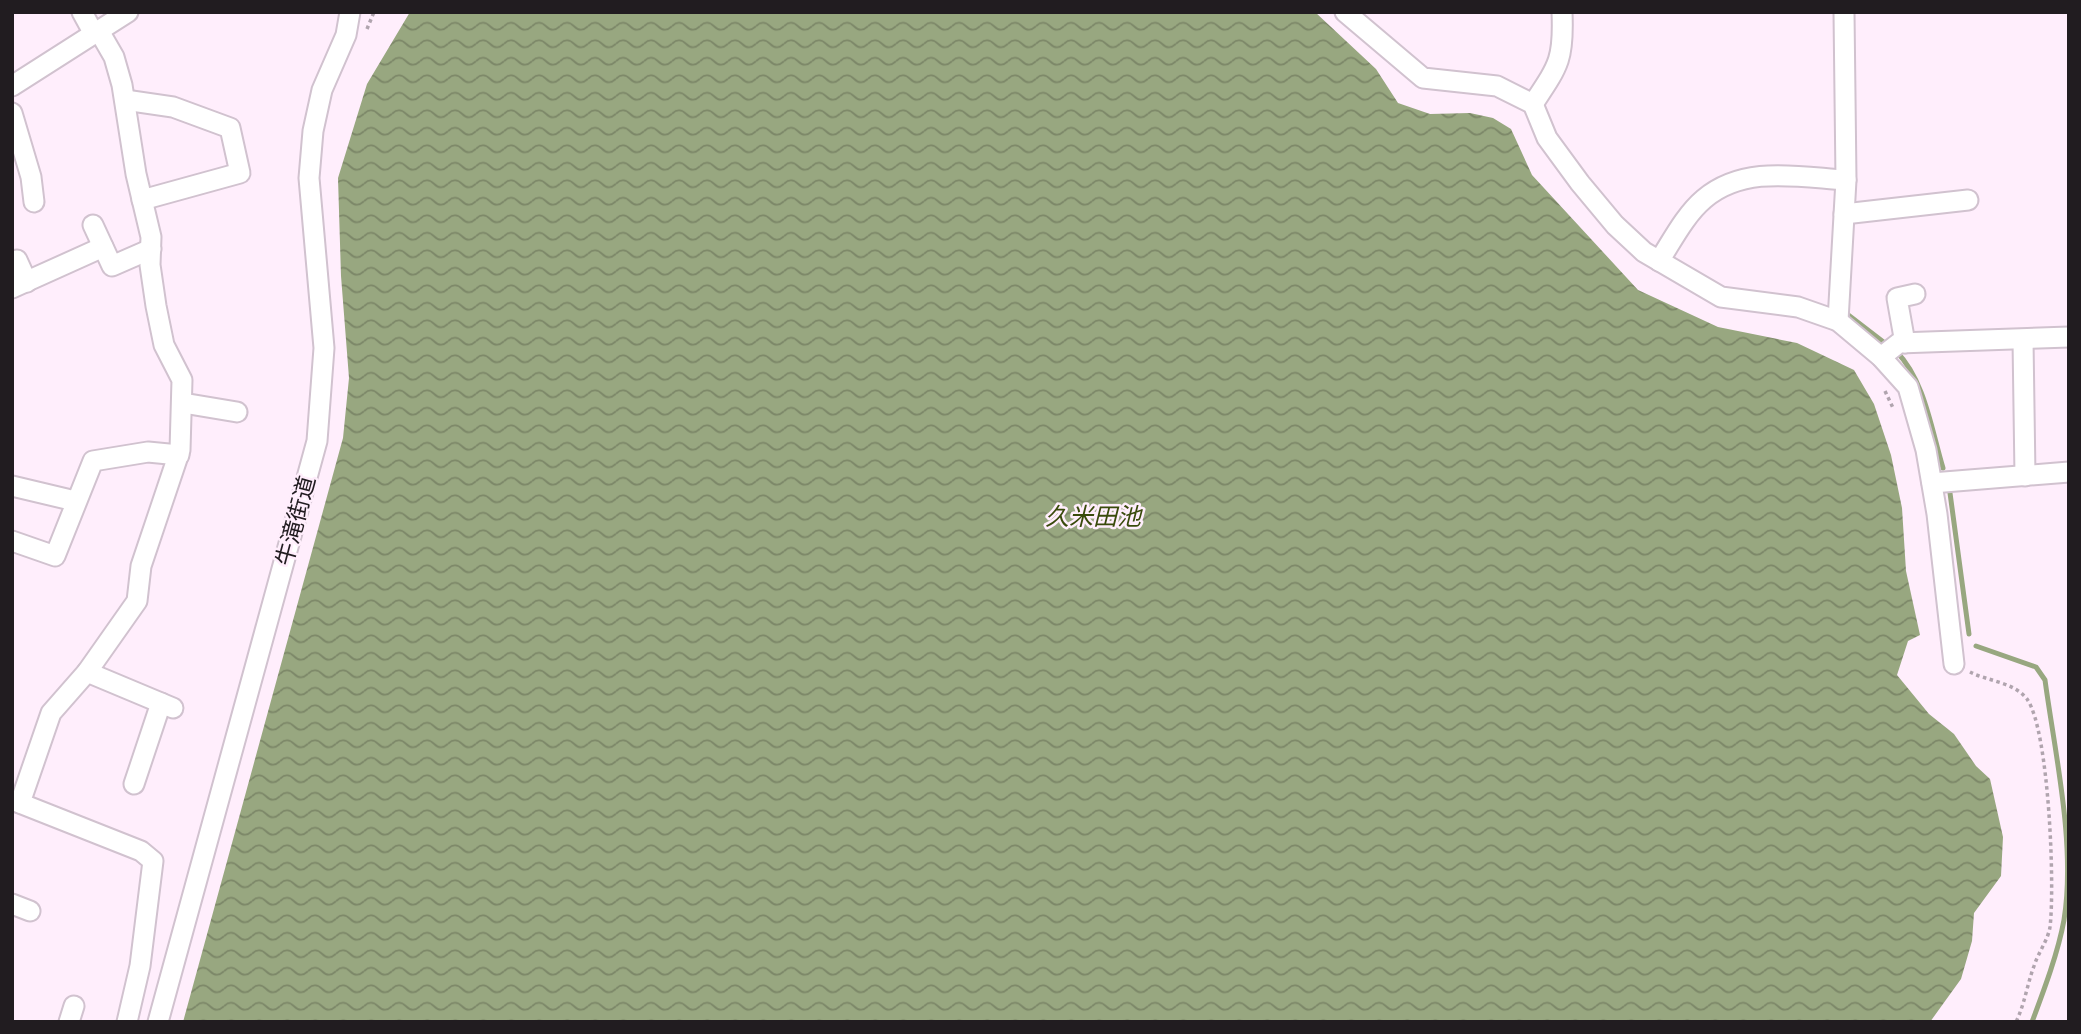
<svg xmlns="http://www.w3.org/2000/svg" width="2081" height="1034" viewBox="0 0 2081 1034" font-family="'Work Sans','Noto Sans JP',sans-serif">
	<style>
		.water { fill: url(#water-waves) }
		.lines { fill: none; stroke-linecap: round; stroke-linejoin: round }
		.stream { stroke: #98a780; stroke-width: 5 }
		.minor-casing { stroke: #d1c2cf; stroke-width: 23 }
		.path { stroke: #b0a4ae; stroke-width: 3.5; stroke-dasharray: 3.5 3.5; stroke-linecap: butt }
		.minor { stroke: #fff; stroke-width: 19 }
		.labels { text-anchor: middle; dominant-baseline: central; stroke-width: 5; stroke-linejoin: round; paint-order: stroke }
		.street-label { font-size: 23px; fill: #211c20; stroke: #ffeefc }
		.water-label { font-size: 24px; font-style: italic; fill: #394a0b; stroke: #ffeefc }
	</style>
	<defs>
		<pattern id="water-waves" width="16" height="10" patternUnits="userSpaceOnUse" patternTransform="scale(1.75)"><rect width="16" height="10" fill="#98a780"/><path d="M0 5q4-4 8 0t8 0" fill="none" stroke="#7c8768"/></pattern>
	</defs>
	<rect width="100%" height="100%" fill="#ffeefc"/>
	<!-- water -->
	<path class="water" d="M410,12h905l61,57 22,34 32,11 40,-1 23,5 18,11 21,46 106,115 80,37 79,16 57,27 20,34 17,51 11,53 4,63 14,64 -12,6 -11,34 32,39 25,20 22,32 14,13 13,58 -2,39 -27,37 -2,28 -11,38 -31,43h-1747l160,-584 6,-60 -8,-102 -3,-98 29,-94z"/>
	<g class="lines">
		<!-- stream -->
		<g class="stream">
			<path d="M1847,314l39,30"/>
			<path d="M1896,351c29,30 35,77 47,117"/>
			<path d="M1950,493l19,141"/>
			<path d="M1976,646l60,21 9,13c10,74 31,165 19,240 -6,33 -20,70 -32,102"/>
		</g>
		<defs>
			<g id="minor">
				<path d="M82,12l12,22"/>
				<path d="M1345,12l78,66 74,8 36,18 14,34 33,45 35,42 29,27 77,45 77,10 40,14 43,36 27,30 18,63 11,64 17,150"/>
				<path d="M12,86l116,-74"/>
				<path d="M125,100l48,7 57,21 10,45 -98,27"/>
				<path d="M1533,104c26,-39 31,-45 29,-92"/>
				<path d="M12,113l19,64 3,25"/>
				<path d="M1844,214l124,-14"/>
				<path d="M93,225l19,41 39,-17"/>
				<path d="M17,260l10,22"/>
				<path d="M1659,261c13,-20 26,-46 45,-62 40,-34 94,-22 142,-19"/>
				<path d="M12,288l91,-41"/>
				<path d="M1838,321l8,-141 -2,-168"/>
				<path d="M2023,340l2,136"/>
				<path d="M1905,343l-8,-45 18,-4"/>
				<path d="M1881,357l18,-14 170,-6"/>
				<path d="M183,403l54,9"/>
				<path d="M1932,483l137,-11"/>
				<path d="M12,486l63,15"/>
				<path d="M12,541l43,15 38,-95 55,-9 31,3"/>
				<path d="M87,672l86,36"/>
				<path d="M134,784l27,-81"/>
				<path d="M12,800l129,51 12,10 -13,105 -13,56"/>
				<path d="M20,803l31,-90 36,-41 50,-71 4,-35 39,-116 2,-70 -18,-35 -8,-39 -6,-41 1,-28 -15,-63 -14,-89 -8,-28 -15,-26"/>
				<path d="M12,904l18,7"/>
				<path d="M69,1022l5,-16"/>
				<path d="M158,1022l159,-581 7,-93 -15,-170 4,-47 9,-41 24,-55 4,-23"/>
			</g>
		</defs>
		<!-- minor casing -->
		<use href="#minor" class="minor-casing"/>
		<!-- path -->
		<g class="path">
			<path d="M367,29l7,-17"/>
			<path d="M1885,391l9,19"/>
			<path d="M1970,672c17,9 44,10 57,27 22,31 28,187 23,228 -2,13 -12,26 -16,39 -7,19 -9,37 -18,56"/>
		</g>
		<!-- minor -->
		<use href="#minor" class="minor"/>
	</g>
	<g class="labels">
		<!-- street labels -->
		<g class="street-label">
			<text transform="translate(296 521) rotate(-75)">牛滝街道</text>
		</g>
		<!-- water labels -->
		<g class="water-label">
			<text x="1093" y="517">久米田池</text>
		</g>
	</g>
	<!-- border -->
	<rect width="2081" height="1034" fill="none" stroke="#211c20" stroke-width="28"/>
</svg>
